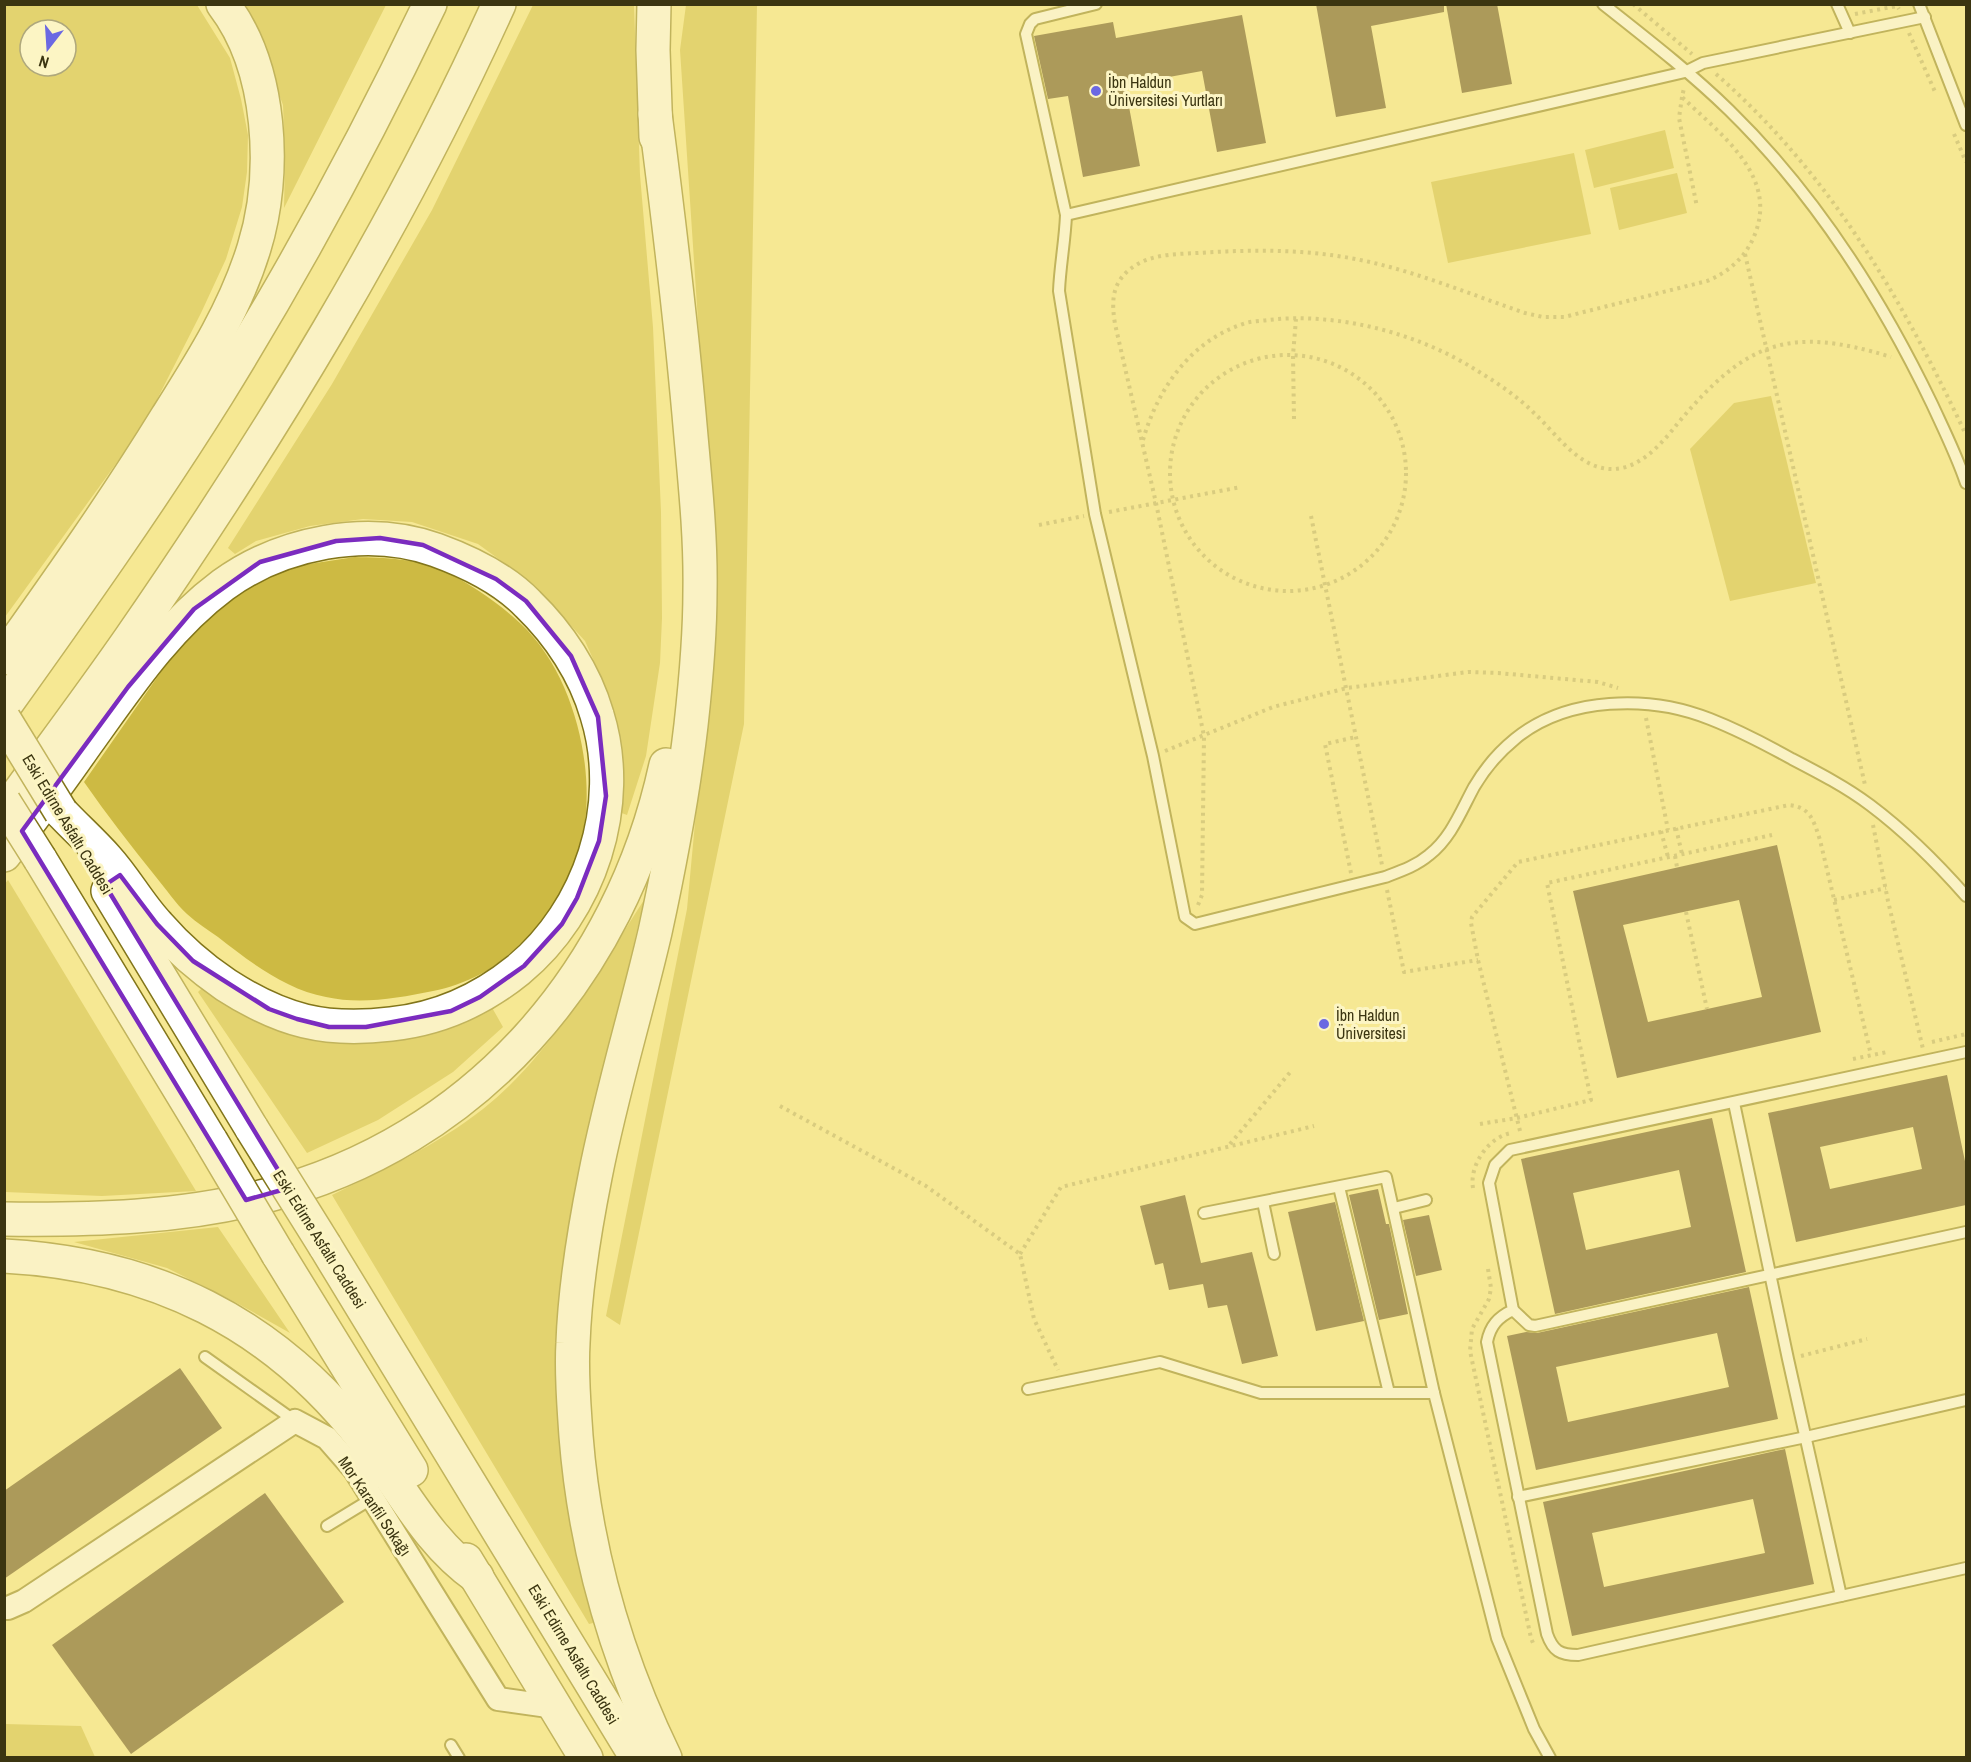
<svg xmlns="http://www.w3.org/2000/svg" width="1971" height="1762" viewBox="0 0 1971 1762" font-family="'Archivo Narrow',sans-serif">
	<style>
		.green { fill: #cdba43; fill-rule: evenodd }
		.building { fill: #533d14; fill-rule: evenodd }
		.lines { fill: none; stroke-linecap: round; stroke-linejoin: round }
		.lane-casing { stroke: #82751a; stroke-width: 14 }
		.street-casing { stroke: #82751a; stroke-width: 26 }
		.highway-casing { stroke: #82751a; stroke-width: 36 }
		.path { stroke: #b5aa66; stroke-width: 4; stroke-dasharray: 3 4.5; stroke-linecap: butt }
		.lane { stroke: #fff; stroke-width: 10 }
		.street { stroke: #fff; stroke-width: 22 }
		.highway { stroke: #fff; stroke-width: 33 }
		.highway-bridge-casing { stroke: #82751a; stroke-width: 36; stroke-linecap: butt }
		.highway-bridge { stroke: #fff; stroke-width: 33 }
		.marked { fill: none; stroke: #7b2cbf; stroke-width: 4.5; stroke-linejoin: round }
		.poi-dot { fill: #6b68e2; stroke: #fcf5c4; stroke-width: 2 }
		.labels { text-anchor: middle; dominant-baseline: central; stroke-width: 6; stroke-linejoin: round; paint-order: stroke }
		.poi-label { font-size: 16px; fill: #3b3511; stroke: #fcf5c4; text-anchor: start }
		.street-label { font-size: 16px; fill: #3b3511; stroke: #fcf5c4 }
	</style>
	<rect width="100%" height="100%" fill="#f6e893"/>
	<!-- green -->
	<g class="green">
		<path d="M5,5h192l33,53 11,41 7,36 -1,37 -5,35 -16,52 -25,54 -57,112 -139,192zM30,30h36v36h-36z"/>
		<path d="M246,5h140l-102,203 1,-49 -2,-54z"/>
		<path d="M533,5h101l6,170 13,152 8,185 1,106 -2,45 -14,93 -19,59 -8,-3 3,-62 -12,-53 -25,-56 -52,-57 -55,-40 -66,-22 -49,-3 -53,7 -54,15 -21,13 -7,-6 104,-164 100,-174z"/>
		<path d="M686,5h71l-13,719 -124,601 -14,-9 81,-407 27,-290 -4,-117 -30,-452z"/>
		<path d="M1665,130l9,38 -80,20 -9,-38z"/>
		<path d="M1574,153l17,81 -143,29 -17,-81z"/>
		<path d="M1677,173l10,40 -68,17 -9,-42z"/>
		<path d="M1771,396l45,187 -86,18 -40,-152 44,-46z"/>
		<path d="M355,557c30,1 63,1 91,15 26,13 54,32 75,52 48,45 70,126 65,189 -3,26 -12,56 -23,78 -14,28 -56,70 -84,84 -14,7 -30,13 -46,16 -35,7 -72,14 -107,6 -41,-8 -76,-35 -108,-60 -10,-7 -21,-14 -31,-23 -11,-10 -21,-25 -31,-37 -25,-31 -49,-62 -72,-95l95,-136 35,-34 37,-29 45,-17z"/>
		<path d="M8,880l188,311 -94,5 -97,-4 -1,-307z"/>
		<path d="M644,900l-69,300 -15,113 -3,101 40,208 -8,2 -257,-429c52,-25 105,-50 151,-86 65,-51 116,-139 161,-209z"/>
		<path d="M203,987l61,32 226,-15 13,23 -50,45 -75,48 -71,33 -109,-161z"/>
		<path d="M218,1227l72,106 -55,-31 -68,-34 -93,-26z"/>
		<path d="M5,1724l76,2 14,31h-90z"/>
	</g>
	<!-- building -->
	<g class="building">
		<path d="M1316,4h128v8l-73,14 15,82 -50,9z"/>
		<path d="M1446,4h51l15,80 -50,9z"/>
		<path d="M1242,15l24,128 -49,9 -15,-81 -77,14 15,81 -57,11 -15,-81 -20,3 -14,-63 79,-14 3,16z"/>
		<path d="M1777,845l44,187 -204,46 -44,-187zM1739,900l23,97 -114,25 -25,-97z"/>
		<path d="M1947,1075l19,91v39l-170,37 -28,-129zM1913,1127l9,42 -92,20 -10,-42z"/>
		<path d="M1712,1118l34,154 -191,42 -34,-155zM1679,1170l12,57 -105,23 -13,-57z"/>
		<path d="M1378,1189l8,35h3l19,90 -29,6 -30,-125z"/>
		<path d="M1185,1195l16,68 51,-11 26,104 -36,8 -15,-59 -19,3 -5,-24 -34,6 -6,-27 -8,2 -15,-59z"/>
		<path d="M1335,1202l29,119 -48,10 -28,-119z"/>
		<path d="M1429,1215l13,55 -26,6 -13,-56z"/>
		<path d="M1749,1287l29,132 -242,51 -29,-134 19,-4 11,1zM1717,1333l12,54 -161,35 -12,-55z"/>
		<path d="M180,1368l42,60 -218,151v-88z"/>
		<path d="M1785,1449l29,135 -242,52 -29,-134zM1753,1499l12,54 -161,34 -12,-54z"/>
		<path d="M265,1493l79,109 -213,152 -79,-109z"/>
	</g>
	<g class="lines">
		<defs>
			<g id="lane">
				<path d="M1096,4l-61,15 -5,5 -4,10 40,181c-1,26 -6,51 -7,76l36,223 58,242 32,161 10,7 190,-47c16,-6 31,-11 44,-22 22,-17 32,-44 45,-68 10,-17 25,-35 41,-48 52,-43 135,-44 195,-20 28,11 55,25 82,40 27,14 54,28 78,46 36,27 67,58 96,91"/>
				<path d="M1603,4c43,34 87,68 126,106 86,84 151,186 203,294 12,26 25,52 34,79"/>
				<path d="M1837,4l13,29"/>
				<path d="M1919,4l47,121"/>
				<path d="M1066,215l619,-143 18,-9 222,-46"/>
				<path d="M1966,1052l-456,98 -15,15 -6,18 24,127c-15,7 -23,16 -26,32l60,292c6,17 13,21 31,21l388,-87"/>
				<path d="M1734,1103l54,256 53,237"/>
				<path d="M1339,1187l50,206"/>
				<path d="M1263,1202l11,52"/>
				<path d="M1394,1208l32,-8"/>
				<path d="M1204,1213l182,-36 48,216 63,245 37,91 16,29"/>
				<path d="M1513,1310l16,15 6,1 431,-94"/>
				<path d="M205,1357l90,64"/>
				<path d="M1028,1389l132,-27 101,31h173"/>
				<path d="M1518,1497l288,-60 160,-37"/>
				<path d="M327,1526l46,-28"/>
				<path d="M451,1745l8,13"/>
			</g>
			<path id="street" d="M4,1608h4l16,-7 271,-180 32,17 28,32 143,229 57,8"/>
			<g id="highway">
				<path d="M654,4l-1,46 3,87"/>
				<path d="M655,114c13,100 25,200 34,300 5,59 12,118 11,177 0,44 -4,89 -9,134 -8,69 -21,138 -36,207 -19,82 -44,162 -60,245 -11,55 -20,110 -22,166 -2,31 1,62 3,93 9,114 39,219 89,322"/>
				<path d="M4,658c56,-79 112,-158 163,-241 34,-54 68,-107 87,-169 23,-74 18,-180 -31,-244"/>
				<path d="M4,707c73,-102 146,-205 213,-312 78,-126 149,-257 213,-391"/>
				<path d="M4,813c42,-58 85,-115 126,-174 139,-201 268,-412 369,-635"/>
				<path d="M4,855c27,-35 54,-71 79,-107 42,-58 82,-120 140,-163 58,-42 144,-60 213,-35 33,12 67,28 92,54 31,30 57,69 69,111 28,90 -7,196 -79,255 -37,30 -79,49 -127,54 -66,8 -109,-3 -165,-39 -25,-17 -48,-37 -68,-60 -19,-20 -32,-45 -51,-66 -14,-16 -31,-31 -46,-47"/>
				<path d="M40,859l171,282"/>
				<path d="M108,891l144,238"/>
				<path d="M4,1219c88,1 176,-1 261,-23 210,-54 356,-223 401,-431"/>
				<path d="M325,1246l312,512"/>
				<path d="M278,1254l133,216"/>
				<path d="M4,1256c149,8 269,66 361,185 37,47 62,101 112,136"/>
				<path d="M466,1560l120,198"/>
			</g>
		</defs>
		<!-- lane casing -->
		<use href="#lane" class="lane-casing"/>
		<!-- street casing -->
		<use href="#street" class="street-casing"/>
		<!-- highway casing -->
		<use href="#highway" class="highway-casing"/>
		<!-- path -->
		<g class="path">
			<path d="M1633,4l59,50"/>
			<path d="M1855,14l42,-8 2,3"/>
			<path d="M1909,33l27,61"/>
			<path d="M1716,74c115,101 186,225 250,361"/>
			<path d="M1682,97l-3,21 18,89"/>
			<path d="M1954,134l12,28"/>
			<path d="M1745,254l120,531"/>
			<circle cx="1288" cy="473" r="118"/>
			<path d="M1294,419l-1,-64 3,-36"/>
			<path d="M1143,440c15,-52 48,-100 103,-117 7,-2 15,-2 22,-3 69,-8 150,13 208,50 20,12 41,26 58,43 25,23 49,63 88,55 23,-5 42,-27 56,-45 68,-81 110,-98 213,-66"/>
			<path d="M1109,512l132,-25"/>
			<path d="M1311,516l71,349"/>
			<path d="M1039,525l45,-9"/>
			<path d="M1646,718l22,112"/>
			<path d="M1165,751l108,-44 74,-19 121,-16 30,1 100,9 20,6"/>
			<path d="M1873,825l15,76 35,148"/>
			<path d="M1676,828l6,26"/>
			<path d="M1661,831l7,26"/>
			<path d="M1675,856l2,11"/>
			<path d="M1351,873l-26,-129 31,-7"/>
			<path d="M1387,890l17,82 74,-12"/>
			<path d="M1834,900l52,-12"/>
			<path d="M1198,905l4,-10 2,-159 -48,-233 -41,-179c-4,-25 -3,-44 21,-59 18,-11 41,-11 62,-12 59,-4 118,-4 176,10 51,12 101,33 151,50l18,4h21l143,-36c22,-9 39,-24 48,-47 23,-59 -35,-100 -73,-137l2,-9"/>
			<path d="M1686,912l21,97"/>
			<path d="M1932,1042l34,-8"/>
			<path d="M1853,1059l34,-7"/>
			<path d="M780,1106l146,80 94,68 14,65 24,51"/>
			<path d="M1480,1124l37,-6 74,-18 -44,-217 225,-48"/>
			<path d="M1520,1131l-42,-171 -7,-37 1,-6 46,-55 271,-57c22,2 25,17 31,35l51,215"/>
			<path d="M1230,1144l62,-74"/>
			<path d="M1473,1188c-4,-23 16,-51 38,-55"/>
			<path d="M1020,1254l41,-67 253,-61"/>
			<path d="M1488,1269l3,19 -2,11 -17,30 -2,22 61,287 2,5"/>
			<path d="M1801,1356l66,-17"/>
		</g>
		<!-- lane -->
		<use href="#lane" class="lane"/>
		<!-- street -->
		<use href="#street" class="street"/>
		<!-- highway -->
		<use href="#highway" class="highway"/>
		<defs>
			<g id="highway-bridge">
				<path d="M4,719l57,93"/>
				<path d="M4,802l36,57"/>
				<path d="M252,1129l73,117"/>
				<path d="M211,1141l67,113"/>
			</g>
		</defs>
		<!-- highway-bridge casing -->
		<use href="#highway-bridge" class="highway-bridge-casing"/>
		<!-- highway-bridge -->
		<use href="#highway-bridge" class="highway-bridge"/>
	</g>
	<!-- marked area -->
	<path d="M0 0H1971V1762H0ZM380,538l43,7 73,34 30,22 45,55 27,61 8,79 -7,45 -22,57 -15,26 -38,42 -44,31 -29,14 -85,16h-37l-32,-8 -28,-10 -76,-48 -36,-37 -37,-49 -15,10 184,303 -43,12 -224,-369 106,-144 66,-78 66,-47 76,-21z" fill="#f6e893" fill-opacity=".55" fill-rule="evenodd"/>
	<path class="marked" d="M380,538l43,7 73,34 30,22 45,55 27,61 8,79 -7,45 -22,57 -15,26 -38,42 -44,31 -29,14 -85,16h-37l-32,-8 -28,-10 -76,-48 -36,-37 -37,-49 -15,10 184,303 -43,12 -224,-369 106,-144 66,-78 66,-47 76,-21z"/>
	<!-- markers -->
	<g class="poi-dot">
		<circle cx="1096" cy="91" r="6"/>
		<circle cx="1324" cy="1024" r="6"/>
	</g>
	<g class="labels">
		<!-- poi labels -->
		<g class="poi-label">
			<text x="1108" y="82">İbn Haldun<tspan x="1108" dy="18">Üniversitesi Yurtları</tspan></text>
			<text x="1336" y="1015">İbn Haldun<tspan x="1336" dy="18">Üniversitesi</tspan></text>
		</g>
		<!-- street labels -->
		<g class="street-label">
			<text transform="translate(68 824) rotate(59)">Eski Edirne Asfaltı Caddesi</text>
			<text transform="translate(320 1239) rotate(58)">Eski Edirne Asfaltı Caddesi</text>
			<text transform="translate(375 1506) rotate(56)">Mor Karanfil Sokağı</text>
			<text transform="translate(574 1654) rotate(59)">Eski Edirne Asfaltı Caddesi</text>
		</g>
	</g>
	<!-- border -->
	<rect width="1971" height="1762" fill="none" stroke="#3b3511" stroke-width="12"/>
	<!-- north arrow -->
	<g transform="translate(48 48) rotate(197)"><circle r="28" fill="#fcf5c4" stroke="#afa87c" stroke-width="1.5"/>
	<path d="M0-4.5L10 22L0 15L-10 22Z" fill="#6b68e2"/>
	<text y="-9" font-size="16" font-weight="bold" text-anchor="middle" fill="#3b3511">N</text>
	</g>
</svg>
